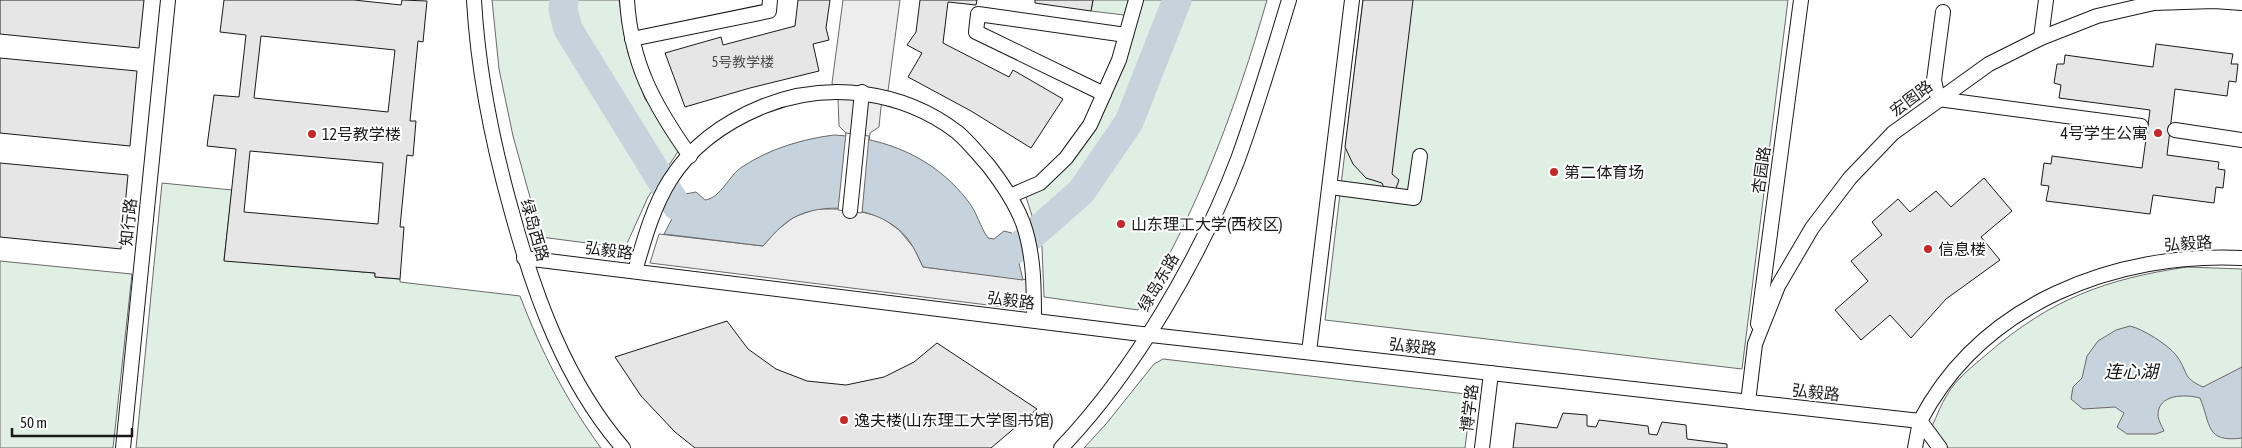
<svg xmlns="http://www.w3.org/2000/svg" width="2242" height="448" viewBox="0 0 2242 448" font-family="'Asap Condensed','Noto Sans SC',sans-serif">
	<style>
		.green { fill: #e0efe3; stroke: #6a6a6a }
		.parking { fill: #ededed; stroke: #6a6a6a }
		.water { fill: #c6d2dc; stroke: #6a6a6a }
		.pier { fill: #fff; stroke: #6a6a6a }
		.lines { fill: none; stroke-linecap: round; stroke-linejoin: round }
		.river { stroke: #c6d2dc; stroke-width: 29 }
		.building { fill: #e6e6e6; stroke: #1a1a1a; fill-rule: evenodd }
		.street-casing { stroke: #1a1a1a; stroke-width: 16 }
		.street { stroke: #fff; stroke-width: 14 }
		.poi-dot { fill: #c62828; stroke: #fff; stroke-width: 2 }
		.labels { text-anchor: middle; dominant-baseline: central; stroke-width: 4; stroke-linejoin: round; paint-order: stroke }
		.number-label { font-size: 14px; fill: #4d4d4d }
		.street-label { font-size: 16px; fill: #1a1a1a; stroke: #fff }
		.poi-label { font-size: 16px; fill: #1a1a1a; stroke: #fff; text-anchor: start }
		.water-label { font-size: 18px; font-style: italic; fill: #1a1a1a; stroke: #fff }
	</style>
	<rect width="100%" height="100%" fill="#fff"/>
	<!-- green -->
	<g class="green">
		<path d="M492,0h127l9,53 17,46 36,48 -33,50 -23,51 -84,-11 -28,-101 -14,-67z"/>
		<path d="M1093,0h36l-5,15 -33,-4z"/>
		<path d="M1140,0h127c-31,108 -70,213 -129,310l-94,-13 -2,-50 -16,-50 18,-9 30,-33z"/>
		<path d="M1363,0h425l-46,369 -417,-49z"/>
		<path d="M162,183l70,7 -8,70 151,13v4l25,2v3l120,14c21,55 46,104 81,152h-465z"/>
		<path d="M0,261l132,13 -19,174h-113z"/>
		<path d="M2187,267l55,2v179h-294l-16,-22c5,-10 9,-22 15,-31 9,-16 26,-29 40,-41 64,-55 118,-75 200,-87z"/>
		<path d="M1163,359l303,35 5,5 -6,49h-381l22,-24 48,-60z"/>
	</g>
	<!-- parking -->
	<path class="parking" d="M843,0h57l-12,91 -7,16 -2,20 -9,6 -8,79 19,5 18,13 15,18 9,19 106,13 -1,30 -378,-47 9,-29 104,12 13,-15 18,-14 22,-8h22l8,-76 -7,-7 -1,-27 -6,-16z"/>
	<!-- water -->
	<g class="water">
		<path d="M834,135c53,3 101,23 134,66 9,11 12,26 20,37l6,1 10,-8 8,2 11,47 -100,-13c-6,-13 -13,-29 -25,-38 -26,-22 -75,-28 -105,-11 -12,7 -21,18 -30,28l-99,-12 21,-40 11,-2 9,8c16,-2 24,-25 37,-33 27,-18 60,-28 92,-32z"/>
		<path d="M2130,326c13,3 37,18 46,29 13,17 5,22 27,32l39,-20v71c-37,5 -31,-14 -42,-40 -15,-4 -42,-4 -42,17 0,5 4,11 6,16l-8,3h-29l-10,-7 7,-14 -9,-6 -32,2 -12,-10 2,-12 9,-9 5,-22 11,-15 18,-11z"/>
	</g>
	<!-- pier -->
	<path class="pier" d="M846,133l23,3 -7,77 -24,-3z"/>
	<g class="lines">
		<!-- river -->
		<g class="river">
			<path d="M564,0l-1,10 5,19 109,177"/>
			<path d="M1016,249l65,-57 48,-70 48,-122"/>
		</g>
	</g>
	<!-- building -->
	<g class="building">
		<path d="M0,0h144l-5,48 -139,-14z"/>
		<path d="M224,0h130l47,5 1,-5 25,1 -4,41 -5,-1 -8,80h6l-3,35 -6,-1 -7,72h4l-4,52 -25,-2v-4l-151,-12 12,-112 -29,-3 7,-51 25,2 7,-62 -26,-3zM261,36l134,14 -7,62 -134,-14zM250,151l133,12 -5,61 -134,-12z"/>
		<path d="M798,0h32l-4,28 3,12 -16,4 6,27 -69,17 -65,19 -20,-54 56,-16 2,8 72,-19z"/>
		<path d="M920,0h57l-1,5 -28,-3 -5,41 66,34 4,-7 50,29 -32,49 -60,-37 -63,-34 14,-24 -15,-8 9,-13z"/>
		<path d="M1035,0h58l-2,11 -56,-8z"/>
		<path d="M1363,0h50l-21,174 7,6 -4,11 -10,-1 -3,-7 -16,-5 -13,-14 -8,-17z"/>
		<path d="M2156,44l77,10 -2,10h7l-2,18 -7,-1 -2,15 -52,-7 -8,66 52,7 -1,7 7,1 -2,18 -7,-1 -2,16 -61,-8 -3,19 -104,-13 3,-15 -8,-1 3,-22 7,1 1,-8 90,12 8,-58 -91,-12 2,-13 -7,-2 3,-19h7l1,-9 88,12z"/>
		<path d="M0,58l137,13 -7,75 -130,-13z"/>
		<path d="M0,163l128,12 -7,74 -121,-12z"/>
		<path d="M1984,178l28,33 -31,26 19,23 -54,39 -35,39 -21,-23 -29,25 -26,-30 33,-29 -17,-20 31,-26 -10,-13 26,-23 12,13 26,-21 15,16z"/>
		<path d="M727,321l21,28 28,20 31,12 39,4 38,-8 30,-15 23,-19 100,66 -46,39h-296l-20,-16 -34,-36 -26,-39z"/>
		<path d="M1563,413l24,2v11l9,1 3,-7 49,6 1,8 8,1 5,-13 24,3 1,14 40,5v4h-214l3,-25 41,5z"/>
	</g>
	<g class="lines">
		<defs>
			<g id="street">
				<path d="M474,0c4,71 18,141 37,209 23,85 54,172 112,239"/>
				<path d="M627,0c4,64 27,105 63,156"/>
				<path d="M1943,12l-9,68 4,19 203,27"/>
				<path d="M2041,38l5,-38"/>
				<path d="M632,39l137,-28 1,-11"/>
				<path d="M1104,94l-128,-62 2,-18 148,21"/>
				<path d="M2175,130l67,10"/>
				<path d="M1330,187l84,11 6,-42"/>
				<path d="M1010,196l30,-13 26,-25 24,-33 29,-65 17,-60"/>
				<path d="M850,211l12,-119"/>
				<path d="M524,258l609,75 787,88c62,-118 195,-169 322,-163"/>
				<path d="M635,271c9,-31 18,-64 35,-91 22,-35 57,-59 94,-74 64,-25 138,-16 193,26 11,9 21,22 31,33 14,18 27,37 35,58 11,31 11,65 11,97"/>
				<path d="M1758,324l43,-324"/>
				<path d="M1309,352l43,-352"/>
				<path d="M1748,402l7,-58 23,-58 34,-58 38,-50 43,-45 96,-69 52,-26 56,-22 57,-13 60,-2 28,2"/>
				<path d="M1920,421l20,27"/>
				<path d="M123,448l45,-448"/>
				<path d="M1061,448c72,-75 140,-191 177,-289 19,-52 35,-106 51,-159"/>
				<path d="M1482,448l9,-75"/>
				<path d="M1915,448l5,-27"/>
			</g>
		</defs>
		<!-- street casing -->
		<use href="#street" class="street-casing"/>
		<!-- street -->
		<use href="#street" class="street"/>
	</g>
	<!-- markers -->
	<g class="poi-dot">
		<circle cx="2158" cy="133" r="5"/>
		<circle cx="312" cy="134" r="5"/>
		<circle cx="1554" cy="172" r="5"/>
		<circle cx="1121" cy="224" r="5"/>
		<circle cx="1928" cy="249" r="5"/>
		<circle cx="844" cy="420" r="5"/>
	</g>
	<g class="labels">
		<!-- number labels -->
		<g class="number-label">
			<text x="743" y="62">5号教学楼</text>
		</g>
		<!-- street labels -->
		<g class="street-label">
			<text transform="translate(1911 98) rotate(-37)">宏图路</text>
			<text transform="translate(1761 170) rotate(-82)">杏园路</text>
			<text transform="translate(128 222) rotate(-84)">知行路</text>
			<text transform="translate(535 230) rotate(74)">绿岛西路</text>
			<text transform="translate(2188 243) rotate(-4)">弘毅路</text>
			<text transform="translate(609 250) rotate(7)">弘毅路</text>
			<text transform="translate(1158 282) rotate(-60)">绿岛东路</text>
			<text transform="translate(1011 300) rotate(7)">弘毅路</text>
			<text transform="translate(1413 346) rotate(6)">弘毅路</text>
			<text transform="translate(1816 392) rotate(6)">弘毅路</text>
			<text transform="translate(1469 408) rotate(-83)">博学路</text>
		</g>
		<!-- poi labels -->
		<g class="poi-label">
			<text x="2148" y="133" text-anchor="end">4号学生公寓</text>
			<text x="322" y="134">12号教学楼</text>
			<text x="1564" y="172">第二体育场</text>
			<text x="1131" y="224">山东理工大学(西校区)</text>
			<text x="1938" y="249">信息楼</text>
			<text x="854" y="420">逸夫楼(山东理工大学图书馆)</text>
		</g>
		<!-- water labels -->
		<g class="water-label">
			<text x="2131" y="371">连心湖</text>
		</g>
	</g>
	<!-- scale -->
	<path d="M12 428v8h120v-8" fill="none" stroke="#1a1a1a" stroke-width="2.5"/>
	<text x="20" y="428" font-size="15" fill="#1a1a1a" stroke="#ffffff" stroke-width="4" paint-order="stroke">50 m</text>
</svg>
